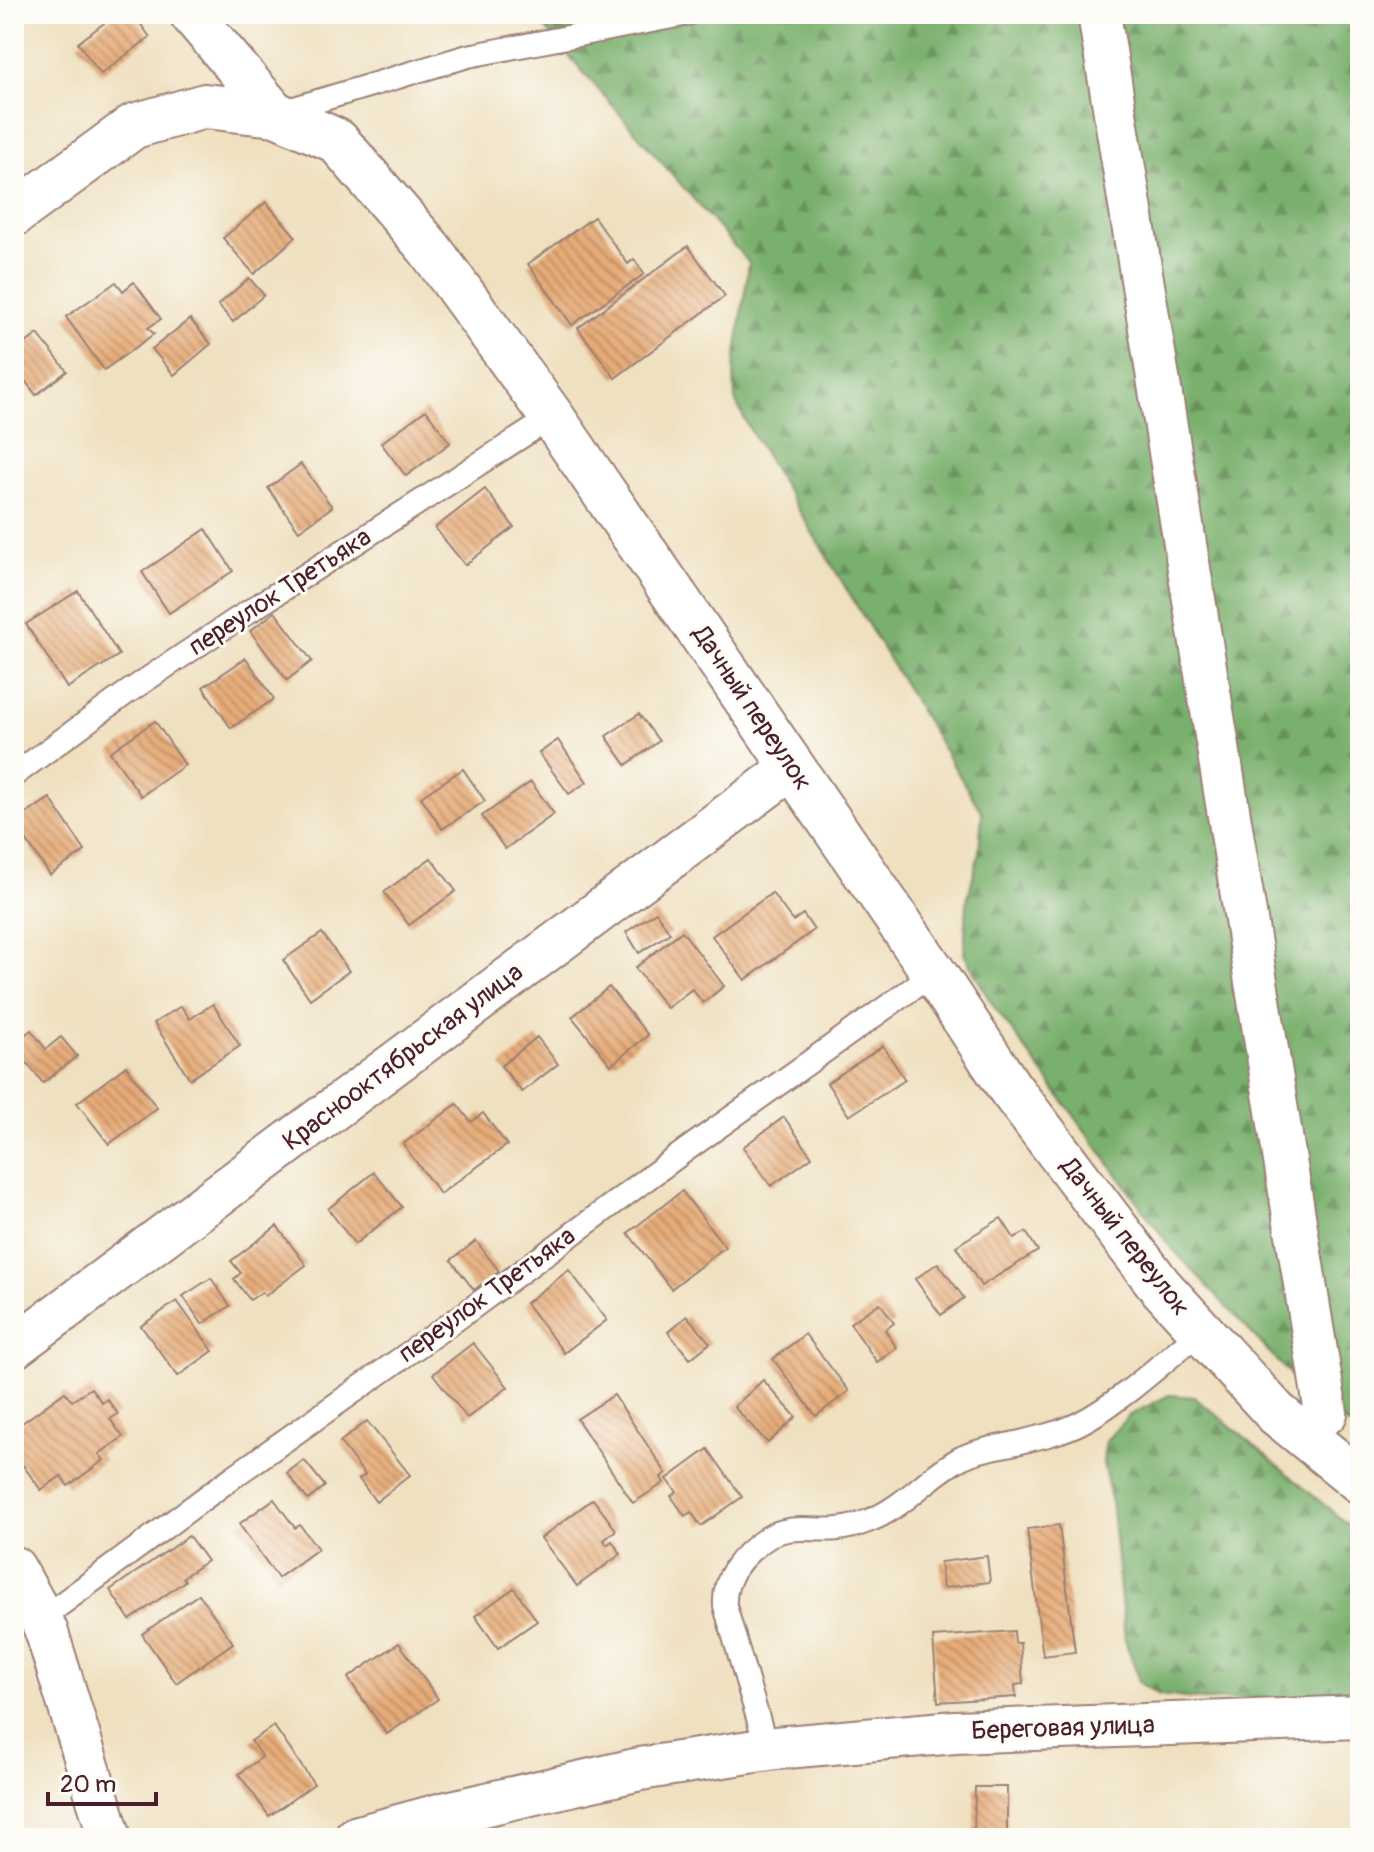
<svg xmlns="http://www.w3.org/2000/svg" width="1374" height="1852" viewBox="0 0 1374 1852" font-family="Pangolin,sans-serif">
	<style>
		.forest { fill: url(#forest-firs); stroke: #62684c; stroke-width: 2 }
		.building { fill: url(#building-back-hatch) }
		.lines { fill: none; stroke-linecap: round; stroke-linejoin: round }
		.service-casing { stroke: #9c8076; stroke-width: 26 }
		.minor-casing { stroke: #9c8076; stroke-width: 46 }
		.secondary-casing { stroke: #9c8076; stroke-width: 48 }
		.service { stroke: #fff; stroke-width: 22 }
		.minor { stroke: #fff; stroke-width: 42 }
		.secondary { stroke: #fff; stroke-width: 44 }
		.labels { text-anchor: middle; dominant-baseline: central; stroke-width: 6; stroke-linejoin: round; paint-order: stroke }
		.street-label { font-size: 26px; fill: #4a1f2b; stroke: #fdfcf7 }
	</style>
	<defs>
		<pattern id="forest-firs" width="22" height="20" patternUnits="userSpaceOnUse" patternTransform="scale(2)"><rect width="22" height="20" fill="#7ab06d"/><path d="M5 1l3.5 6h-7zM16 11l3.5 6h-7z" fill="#668f5a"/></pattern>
		<pattern id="building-back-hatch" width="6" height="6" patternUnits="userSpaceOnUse" patternTransform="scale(2)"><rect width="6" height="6" fill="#e6ac78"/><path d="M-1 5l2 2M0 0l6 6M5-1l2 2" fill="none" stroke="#bc8b63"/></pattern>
	</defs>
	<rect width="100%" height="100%" fill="#fdfcf7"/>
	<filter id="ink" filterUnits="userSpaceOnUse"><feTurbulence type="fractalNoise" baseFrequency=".0125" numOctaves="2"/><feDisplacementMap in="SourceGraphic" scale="16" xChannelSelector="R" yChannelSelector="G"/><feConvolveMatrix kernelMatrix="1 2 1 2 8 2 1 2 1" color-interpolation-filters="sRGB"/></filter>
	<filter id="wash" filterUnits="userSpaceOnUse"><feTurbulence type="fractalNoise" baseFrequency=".006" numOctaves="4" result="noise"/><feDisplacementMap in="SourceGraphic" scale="32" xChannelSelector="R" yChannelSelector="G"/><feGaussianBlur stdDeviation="1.8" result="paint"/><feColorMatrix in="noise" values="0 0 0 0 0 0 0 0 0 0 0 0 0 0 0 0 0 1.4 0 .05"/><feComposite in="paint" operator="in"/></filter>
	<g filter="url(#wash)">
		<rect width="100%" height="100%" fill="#efe0c0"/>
		<!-- forest -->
		<g class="forest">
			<path d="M533,14h827v1417l-34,-18 -157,-168 -179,-244 -26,-47 3,-53 12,-49 3,-39 -233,-385 -14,-28 -1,-31 15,-106z"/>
			<path d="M1169,1395l25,2 32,25 134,113v154l-41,7 -114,4 -46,-5 -19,-12 -15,-43 -14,-141 -8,-36 2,-21 23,-26z"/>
		</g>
		<g id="blocks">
			<!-- building -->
			<g class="building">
				<path d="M116,14h17l17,23 -49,37 -23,-31z"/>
				<path d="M266,202l30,35 -42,37 -31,-36z"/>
				<path d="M594,217l34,47 6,-5 10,15 -72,51 -44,-61z"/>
				<path d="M688,246l37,50 -110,82 -37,-50z"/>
				<path d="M249,278l15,17 -31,27 -15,-17z"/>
				<path d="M116,282l7,9 11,-9 27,37 -13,9 6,6 -50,36 -38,-53z"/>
				<path d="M190,319l21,25 -37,31 -22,-26z"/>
				<path d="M38,334l29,37 -31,24 -22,-29v-14z"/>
				<path d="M426,410l24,33 -44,33 -25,-33z"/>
				<path d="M301,464l31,43 -33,24 -31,-43z"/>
				<path d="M485,489l29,38 -49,38 -30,-37z"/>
				<path d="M206,529l27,42 -64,42 -27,-41z"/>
				<path d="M78,591l41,64 -52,33 -41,-64z"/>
				<path d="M275,612l37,49 -25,19 -37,-49z"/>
				<path d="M246,658l28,41 -43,29 -28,-41z"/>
				<path d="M639,714l20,27 -33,24 -20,-29z"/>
				<path d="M155,721l30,44 -44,31 -31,-44z"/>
				<path d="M558,740l29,42 -18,12 -30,-41z"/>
				<path d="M463,769l22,32 -43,28 -21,-32z"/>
				<path d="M531,782l23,32 -49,35 -23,-33z"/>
				<path d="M50,798l35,53 -35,24 -36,-53z"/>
				<path d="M431,858l25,33 -47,34 -25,-33z"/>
				<path d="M772,893l21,28 10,-7 11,16 -69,50 -33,-44z"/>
				<path d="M656,912l14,21 -31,20 -13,-21z"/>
				<path d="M682,931l42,55 -21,17 -11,-14 -25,19 -32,-40z"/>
				<path d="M322,933l27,38 -39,28 -27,-39z"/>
				<path d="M609,987l39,48 -37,30 -39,-48z"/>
				<path d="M213,1004l27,42 -50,33 -36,-56 27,-17 9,13z"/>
				<path d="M31,1030l15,19 15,-12 16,19 -34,27 -29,-36v-3z"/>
				<path d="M537,1037l21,27 -36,28 -21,-26z"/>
				<path d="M883,1046l22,34 -56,36 -22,-33z"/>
				<path d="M126,1066l31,42 -48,36 -32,-41z"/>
				<path d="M457,1104l14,18 12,-9 24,32 -67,49 -37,-50z"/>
				<path d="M784,1117l28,40 -41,29 -28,-39z"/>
				<path d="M374,1172l28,35 -47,37 -27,-35z"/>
				<path d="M682,1191l43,56 -54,42 -43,-56z"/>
				<path d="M1001,1218l13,20 12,-6 12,19 -57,35 -25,-40z"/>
				<path d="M277,1226l29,39 -41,31 -3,-4 -12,8 -16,-21 7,-6 -10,-12z"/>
				<path d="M476,1241l23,30 -25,19 -23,-30z"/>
				<path d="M938,1263l26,35 -23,17 -26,-36z"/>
				<path d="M569,1270l38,50 -43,33 -38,-50z"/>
				<path d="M211,1278l19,28 -28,18 -19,-28z"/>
				<path d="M177,1301l36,50 -35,25 -37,-50z"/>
				<path d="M880,1303l14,20 -9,7 12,18 -20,14 -27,-39z"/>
				<path d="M687,1316l23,27 -20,16 -22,-27z"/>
				<path d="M805,1334l44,57 -33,25 -43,-57z"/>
				<path d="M473,1343l35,44 -41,31 -34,-44z"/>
				<path d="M763,1380l33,37 -28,26 -34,-36z"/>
				<path d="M91,1388l11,15 5,-4 11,15 -8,5 13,18 -24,17 5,6 -36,26 -7,-10 -20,14 -27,-37v-24l51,-37 7,9z"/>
				<path d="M614,1395l52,78 -5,4 3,6 -31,20 -56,-84z"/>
				<path d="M367,1421l43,54 -34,27 -17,-23 6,-4 -25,-33z"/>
				<path d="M708,1449l34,48 -41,29 -10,-14 -6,4 -14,-20 6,-4 -10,-13z"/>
				<path d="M304,1460l21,26 -17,14 -21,-27z"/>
				<path d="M274,1499l21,29 5,-3 18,24 -40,29 -39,-54z"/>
				<path d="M593,1499l23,31 -12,10 3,5 5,-4 9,13 -44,32 -36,-48z"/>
				<path d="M1059,1525l16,127 -32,4 -16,-127z"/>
				<path d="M189,1536l18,25 -24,16 2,4 -55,39 -20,-30z"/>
				<path d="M987,1556l3,26 -47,6 -3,-26z"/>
				<path d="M514,1588l23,33 -39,27 -23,-32z"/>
				<path d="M199,1594l34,49 -57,40 -34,-49z"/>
				<path d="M1014,1631l1,12h5l3,41 -8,1 1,12 -78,5 -5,-65z"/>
				<path d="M399,1643l39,56 -51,35 -39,-56z"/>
				<path d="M274,1726l40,58 -45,32 -30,-42 23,-17 -11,-16z"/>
				<path d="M975,1787h32v51h-33z"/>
			</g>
		</g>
	</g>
	<g filter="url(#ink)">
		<use href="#blocks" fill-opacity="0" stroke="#9c8076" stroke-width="2"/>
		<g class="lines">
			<defs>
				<g id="service">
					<path d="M281,112l187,-56 220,-42"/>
					<path d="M14,775l111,-81 109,-73 318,-204"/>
					<path d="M41,1619l192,-142 231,-163 222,-164 248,-177"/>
					<path d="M767,1749l-42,-143c-2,-30 18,-52 42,-68 23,-15 46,-6 71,-9 10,-1 20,-4 30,-8 36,-13 61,-47 95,-64 17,-8 35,-10 53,-14 21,-5 44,-10 64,-20 41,-21 85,-63 121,-92"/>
				</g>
				<g id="minor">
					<path d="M191,14l85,100"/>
					<path d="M1099,14l227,1399"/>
					<path d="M14,1347l779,-580"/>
					<path d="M14,1568l24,43 9,22 63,205"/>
					<path d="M355,1838l88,-24 197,-45 135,-21 180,-16 405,-15"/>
				</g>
				<path id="secondary" d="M14,214l120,-88 71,-20 71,8 61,27 92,107 123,169 382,556 75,114 151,199 116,127 84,68"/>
			</defs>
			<!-- service casing -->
			<use href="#service" class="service-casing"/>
			<!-- minor casing -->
			<use href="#minor" class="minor-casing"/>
			<!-- secondary casing -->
			<use href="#secondary" class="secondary-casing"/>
			<!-- service -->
			<use href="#service" class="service"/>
			<!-- minor -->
			<use href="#minor" class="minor"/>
			<!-- secondary -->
			<use href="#secondary" class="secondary"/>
		</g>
	</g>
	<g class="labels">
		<!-- street labels -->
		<g class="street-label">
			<text transform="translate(280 592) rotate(-33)">переулок Третьяка</text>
			<text transform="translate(752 708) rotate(56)">Дачный переулок</text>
			<text transform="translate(403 1057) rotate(-37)">Краснооктябрьская улица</text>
			<text transform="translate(1125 1237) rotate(52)">Дачный переулок</text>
			<text transform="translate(487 1295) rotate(-36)">переулок Третьяка</text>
			<text transform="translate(1063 1728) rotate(-2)">Береговая улица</text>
		</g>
	</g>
	<!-- margin -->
	<rect width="1374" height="1852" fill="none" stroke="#fdfcf7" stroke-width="48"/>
	<!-- scale -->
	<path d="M48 1792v12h108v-12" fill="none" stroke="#4a1f2b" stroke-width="4"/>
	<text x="60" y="1792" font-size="24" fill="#4a1f2b" stroke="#fdfcf7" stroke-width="6" paint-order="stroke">20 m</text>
</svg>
